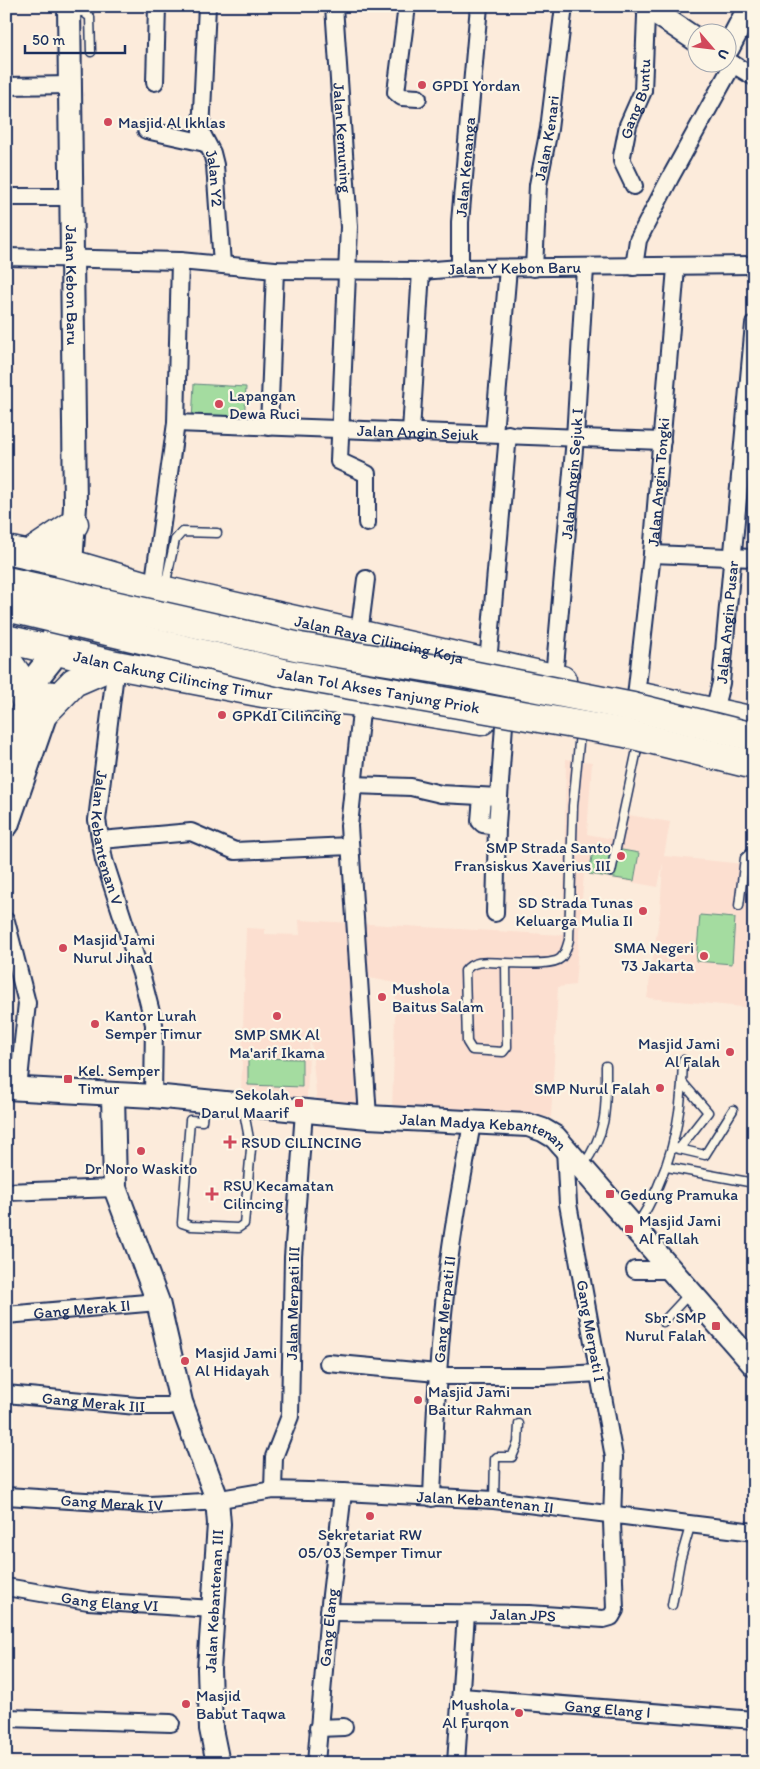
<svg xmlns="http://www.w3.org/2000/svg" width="760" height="1769" viewBox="0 0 760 1769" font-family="Itim,sans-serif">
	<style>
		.built { fill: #fcdfd0 }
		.green { fill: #a4dca0; stroke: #60867f }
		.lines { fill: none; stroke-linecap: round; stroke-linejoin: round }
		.lane-casing { stroke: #1b2f5e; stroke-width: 11 }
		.street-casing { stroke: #1b2f5e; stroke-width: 20 }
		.secondary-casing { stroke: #1b2f5e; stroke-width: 26 }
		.primary-casing { stroke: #1b2f5e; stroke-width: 29 }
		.highway-casing { stroke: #1b2f5e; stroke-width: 31 }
		.lane { stroke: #fcf5e5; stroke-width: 8 }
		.street { stroke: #fcf5e5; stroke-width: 16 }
		.secondary { stroke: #fcf5e5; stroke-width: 22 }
		.primary { stroke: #fcf5e5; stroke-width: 25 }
		.highway { stroke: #fcf5e5; stroke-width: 28 }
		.highway-bridge-casing { stroke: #1b2f5e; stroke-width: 31; stroke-linecap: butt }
		.highway-bridge { stroke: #fcf5e5; stroke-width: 28 }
		.poi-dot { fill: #d1495b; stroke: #fcf5e5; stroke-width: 2 }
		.labels { text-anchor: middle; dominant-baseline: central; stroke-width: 4.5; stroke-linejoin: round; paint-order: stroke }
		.poi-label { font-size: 16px; fill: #1b2f5e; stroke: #fcf5e5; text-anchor: start }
		.street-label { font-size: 16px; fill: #1b2f5e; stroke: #fcf5e5 }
	</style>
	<rect width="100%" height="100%" fill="#fcebdb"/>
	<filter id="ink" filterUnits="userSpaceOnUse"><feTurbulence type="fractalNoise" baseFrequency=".02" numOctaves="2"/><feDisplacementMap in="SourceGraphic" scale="10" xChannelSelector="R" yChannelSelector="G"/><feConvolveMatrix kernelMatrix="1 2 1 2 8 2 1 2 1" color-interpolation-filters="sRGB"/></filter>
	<g filter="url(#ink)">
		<!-- built -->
		<path class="built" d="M566,759l26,3 -5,72 31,6 5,-26 47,8 -6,34 90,9 -5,48 5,1v94l-107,-10 13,-86 3,-49 -5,24 -74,-13 -9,111 -17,2 -7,130 -159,-5 4,-129 -32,-6 6,133 -53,-7 -7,-73 -3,68 -66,-2 5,-168 19,1v5l35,1 -1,-15 264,15z"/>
		<!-- green -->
		<g class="green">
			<path d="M194,384l52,3 -2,37 -52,-3z"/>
			<path d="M594,845l45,8 -5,28 -45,-7z"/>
			<path d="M700,915l35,3 -3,46 -36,-3z"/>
			<path d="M248,1058l54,1v28l-54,-2z"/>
		</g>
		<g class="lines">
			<defs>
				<g id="lane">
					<path d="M71,12h12l7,5 1,35"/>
					<path d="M165,586l10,-46 7,-8 35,1"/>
					<path d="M611,872l27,-127"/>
					<path d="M739,906l6,-48 9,-8"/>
					<path d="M506,963c-14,0 -32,-5 -41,8l2,71 5,8 31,2 4,-5 -1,-84c13,0 47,3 55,-5 5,-5 6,-12 8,-18l4,-134 7,-73"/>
					<path d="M204,1103l-2,18 -12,-1 -8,103 9,3 47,2 6,-4 7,-75 -8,-42"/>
					<path d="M675,1148l30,7 28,-45"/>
					<path d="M679,1149l29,-37 -26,-30"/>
					<path d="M583,1166c25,-36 23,-57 23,-100"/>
					<path d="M667,1167l87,16"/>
					<path d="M636,1227c34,-53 46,-104 47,-167"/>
					<path d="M663,1322l26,-28"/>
					<path d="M494,1500l1,-41 2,-2h15l6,-14 1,-19"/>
					<path d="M672,1605l8,-44 11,-38"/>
				</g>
				<g id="street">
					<path id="s1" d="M207,6l-6,126 11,21 3,12 7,99"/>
					<path id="s2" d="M334,6l15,221 -10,234 28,13v49"/>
					<path d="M407,6l-11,86 6,5 16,1"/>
					<path d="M728,61l26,16"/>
					<path d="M155,82l2,-76"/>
					<path d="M6,86l65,-1"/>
					<path d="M146,130l59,13"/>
					<path id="s3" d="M634,186l-12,-25v-5l6,-31 15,-34 3,-75 3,-10"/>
					<path d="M6,197h65"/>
					<path id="s4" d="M6,257l174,4 95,9 146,1 39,-3 294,-3"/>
					<path d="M634,267l4,-27 32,-62 63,-114"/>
					<path id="s5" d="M460,268v-46l19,-216"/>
					<path id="s6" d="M534,268l4,-83 11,-56 15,-123"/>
					<path id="s7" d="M176,423l486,18"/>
					<path d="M269,427l6,-157"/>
					<path d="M411,431l10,-160"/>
					<path d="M494,434l14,-166"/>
					<path d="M652,554l102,4"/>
					<path d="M153,588l23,-165 4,-162"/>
					<path d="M359,634l7,-55"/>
					<path d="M488,663l20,-229"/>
					<path id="s8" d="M116,665l-19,155 7,40 38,117 12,47 -1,72"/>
					<path id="s9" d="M554,678l21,-240 10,-170"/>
					<path id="s10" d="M636,696l16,-142 24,-286"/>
					<path d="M362,702l-13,124 19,291"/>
					<path id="s11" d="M714,711l7,-28 33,-359"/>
					<path d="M353,785l58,2 30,7 58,3"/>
					<path d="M482,797l-2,24 3,3 14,2"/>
					<path d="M101,840l90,-8 44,19 115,-5"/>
					<path d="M495,913l2,-87 7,-101"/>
					<path d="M6,921l21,82 -9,86"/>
					<path d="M6,1192l109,-4"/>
					<path d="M635,1270h35"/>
					<path id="s12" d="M6,1315l152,-13"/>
					<path d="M328,1363l109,10"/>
					<path d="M437,1376h108l54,-3"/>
					<path id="s13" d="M6,1394l131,12h32l12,-4"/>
					<path id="s14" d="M273,1490l1,-33 16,-41 3,-159 11,-145"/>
					<path id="s15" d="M6,1496l144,9 53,-3 70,-12 70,2 151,8 260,32"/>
					<path id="s16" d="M432,1498c3,-84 7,-168 19,-251 6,-42 14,-83 21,-124"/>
					<path id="s17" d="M6,1587l82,14 125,8"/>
					<path id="s18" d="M329,1612l200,2 75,5 7,-2 4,-7 -3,-89 2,-64 -46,-253 -3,-55"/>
					<path id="s19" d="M462,1697l292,23"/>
					<path d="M6,1718l165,5"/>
					<path d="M318,1728l26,-1"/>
					<path id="s20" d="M316,1763l13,-151 14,-120"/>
					<path d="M456,1763l10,-149"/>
				</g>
				<g id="secondary">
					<path id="s21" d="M69,6l6,500 -4,58"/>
					<path d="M646,6l52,35"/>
					<path d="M728,48l22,-42"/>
					<path id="s22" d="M6,1088l147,8 215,21 160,8 15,5 12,7 199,228"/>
					<path d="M113,1094l2,94 43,114 23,100 36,97 2,25 -10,145 2,60 7,34"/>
				</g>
				<g id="primary">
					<path d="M6,758l32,-83 12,-15 21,-96"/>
					<path d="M6,824l45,-130"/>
				</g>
				<g id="highway">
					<path id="s23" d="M6,550l65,14 82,24 409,92"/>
					<path d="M28,555l46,-31"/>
					<path id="s24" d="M6,639l110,26 147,28 99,9 119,19"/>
					<path d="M6,659l11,16 10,30"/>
					<path d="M646,698l108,23"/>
					<path d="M44,713l30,-31 39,-17"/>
				</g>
			</defs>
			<!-- lane casing -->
			<use href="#lane" class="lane-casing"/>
			<!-- street casing -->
			<use href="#street" class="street-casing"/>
			<!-- secondary casing -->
			<use href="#secondary" class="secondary-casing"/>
			<!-- primary casing -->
			<use href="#primary" class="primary-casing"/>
			<!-- highway casing -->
			<use href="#highway" class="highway-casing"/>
			<!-- lane -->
			<use href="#lane" class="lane"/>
			<!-- street -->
			<use href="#street" class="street"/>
			<!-- secondary -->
			<use href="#secondary" class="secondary"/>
			<!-- primary -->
			<use href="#primary" class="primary"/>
			<!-- highway -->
			<use href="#highway" class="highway"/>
			<defs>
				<g id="highway-bridge">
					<path d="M6,581l294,66 156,25 177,35 121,30"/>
					<path id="s25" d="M6,607l282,67 337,59 129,32"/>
				</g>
			</defs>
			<!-- highway-bridge casing -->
			<use href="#highway-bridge" class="highway-bridge-casing"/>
			<!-- highway-bridge -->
			<use href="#highway-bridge" class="highway-bridge"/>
		</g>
	</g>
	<!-- markers -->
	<g class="poi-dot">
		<circle cx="422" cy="85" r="5"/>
		<circle cx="108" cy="122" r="5"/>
		<circle cx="219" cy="404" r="5"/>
		<circle cx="222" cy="715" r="5"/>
		<circle cx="621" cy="856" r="5"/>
		<circle cx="643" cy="911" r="5"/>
		<circle cx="63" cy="948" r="5"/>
		<circle cx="704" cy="956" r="5"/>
		<circle cx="382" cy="997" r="5"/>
		<circle cx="277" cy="1016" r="5"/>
		<circle cx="95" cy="1024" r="5"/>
		<circle cx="730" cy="1052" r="5"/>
		<rect x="63" y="1074" width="10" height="10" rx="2.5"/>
		<circle cx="660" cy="1088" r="5"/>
		<rect x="294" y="1098" width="10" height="10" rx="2.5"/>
		<path d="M227.5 1134.5h5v5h5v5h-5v5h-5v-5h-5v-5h5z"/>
		<circle cx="141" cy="1151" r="5"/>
		<path d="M209.5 1186.5h5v5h5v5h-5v5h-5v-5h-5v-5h5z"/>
		<rect x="605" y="1189" width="10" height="10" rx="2.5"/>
		<rect x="624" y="1224" width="10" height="10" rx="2.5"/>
		<rect x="711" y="1321" width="10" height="10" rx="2.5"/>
		<circle cx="185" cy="1361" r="5"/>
		<circle cx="418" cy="1400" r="5"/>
		<circle cx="370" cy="1516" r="5"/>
		<circle cx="186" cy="1704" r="5"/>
		<circle cx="519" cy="1713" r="5"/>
	</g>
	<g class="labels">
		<!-- poi labels -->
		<g class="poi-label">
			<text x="432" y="85">GPDI Yordan</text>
			<text x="118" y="122">Masjid Al Ikhlas</text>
			<text x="229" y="395">Lapangan<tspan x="229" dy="18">Dewa Ruci</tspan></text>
			<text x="232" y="715">GPKdI Cilincing</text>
			<text x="611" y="847" text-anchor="end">SMP Strada Santo<tspan x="611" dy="18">Fransiskus Xaverius III</tspan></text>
			<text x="633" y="902" text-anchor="end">SD Strada Tunas<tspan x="633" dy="18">Keluarga Mulia II</tspan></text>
			<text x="73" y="939">Masjid Jami<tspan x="73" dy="18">Nurul Jihad</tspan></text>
			<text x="694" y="947" text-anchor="end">SMA Negeri<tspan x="694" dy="18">73 Jakarta</tspan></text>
			<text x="392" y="988">Mushola<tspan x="392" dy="18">Baitus Salam</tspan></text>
			<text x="105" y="1015">Kantor Lurah<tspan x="105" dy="18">Semper Timur</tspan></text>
			<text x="277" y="1034" text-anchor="middle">SMP SMK Al<tspan x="277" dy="18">Ma'arif Ikama</tspan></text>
			<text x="720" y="1043" text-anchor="end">Masjid Jami<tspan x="720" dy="18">Al Falah</tspan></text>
			<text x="78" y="1070">Kel. Semper<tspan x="78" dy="18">Timur</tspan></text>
			<text x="650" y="1088" text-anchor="end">SMP Nurul Falah</text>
			<text x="289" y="1094" text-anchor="end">Sekolah<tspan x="289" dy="18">Darul Maarif</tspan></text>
			<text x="241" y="1142">RSUD CILINCING</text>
			<text x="141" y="1168" text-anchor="middle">Dr Noro Waskito</text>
			<text x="223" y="1185">RSU Kecamatan<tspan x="223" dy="18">Cilincing</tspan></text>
			<text x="620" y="1194">Gedung Pramuka</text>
			<text x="639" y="1220">Masjid Jami<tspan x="639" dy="18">Al Fallah</tspan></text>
			<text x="706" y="1317" text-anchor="end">Sbr. SMP<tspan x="706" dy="18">Nurul Falah</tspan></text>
			<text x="195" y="1352">Masjid Jami<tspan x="195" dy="18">Al Hidayah</tspan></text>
			<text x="428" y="1391">Masjid Jami<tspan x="428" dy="18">Baitur Rahman</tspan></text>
			<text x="370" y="1534" text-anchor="middle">Sekretariat RW<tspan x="370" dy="18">05/03 Semper Timur</tspan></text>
			<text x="196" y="1695">Masjid<tspan x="196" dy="18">Babut Taqwa</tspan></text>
			<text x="509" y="1704" text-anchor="end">Mushola<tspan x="509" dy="18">Al Furqon</tspan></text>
		</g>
		<!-- street labels -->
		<g class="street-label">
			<text stroke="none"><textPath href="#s3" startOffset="92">Gang Buntu</textPath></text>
			<text stroke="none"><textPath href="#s6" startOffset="131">Jalan Kenari</textPath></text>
			<text stroke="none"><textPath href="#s2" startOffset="132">Jalan Kemuning</textPath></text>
			<text stroke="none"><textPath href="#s5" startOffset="101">Jalan Kenanga</textPath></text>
			<text stroke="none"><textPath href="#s1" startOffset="175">Jalan Y2</textPath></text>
			<text stroke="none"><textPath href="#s4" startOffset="509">Jalan Y Kebon Baru</textPath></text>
			<text stroke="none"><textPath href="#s21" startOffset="279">Jalan Kebon Baru</textPath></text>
			<text stroke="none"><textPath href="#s7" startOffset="242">Jalan Angin Sejuk</textPath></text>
			<text stroke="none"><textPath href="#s9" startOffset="205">Jalan Angin Sejuk I</textPath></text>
			<text stroke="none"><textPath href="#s10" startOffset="215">Jalan Angin Tongki</textPath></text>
			<text stroke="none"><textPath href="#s11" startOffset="90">Jalan Angin Pusar</textPath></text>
			<text stroke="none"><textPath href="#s23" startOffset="384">Jalan Raya Cilincing Koja</textPath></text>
			<text stroke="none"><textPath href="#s24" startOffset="171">Jalan Cakung Cilincing Timur</textPath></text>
			<text stroke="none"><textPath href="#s25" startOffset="382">Jalan Tol Akses Tanjung Priok</textPath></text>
			<text stroke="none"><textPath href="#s8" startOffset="175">Jalan Kebantenan V</textPath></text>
			<text stroke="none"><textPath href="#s22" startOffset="481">Jalan Madya Kebantenan</textPath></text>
			<text stroke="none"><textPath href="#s14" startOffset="190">Jalan Merpati III</textPath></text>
			<text stroke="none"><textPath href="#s12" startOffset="76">Gang Merak II</textPath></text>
			<text stroke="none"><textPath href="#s16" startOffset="189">Gang Merpati II</textPath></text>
			<text transform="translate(591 1331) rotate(80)">Gang Merpati I</text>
			<text stroke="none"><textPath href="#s13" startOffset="88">Gang Merak III</textPath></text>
			<text stroke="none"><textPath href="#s15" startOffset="106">Gang Merak IV</textPath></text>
			<text stroke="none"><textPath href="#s15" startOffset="481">Jalan Kebantenan II</textPath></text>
			<text stroke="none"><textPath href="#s17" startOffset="105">Gang Elang VI</textPath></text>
			<text transform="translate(214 1601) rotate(-87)">Jalan Kebantenan III</text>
			<text stroke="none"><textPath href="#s18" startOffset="194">Jalan JPS</textPath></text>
			<text stroke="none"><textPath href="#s20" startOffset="136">Gang Elang</textPath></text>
			<text stroke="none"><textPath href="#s19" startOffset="146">Gang Elang I</textPath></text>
		</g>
	</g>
	<!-- margin -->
	<rect width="760" height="1769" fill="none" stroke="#fcf5e5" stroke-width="25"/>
	<rect x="12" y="12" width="735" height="1744" fill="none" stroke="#1b2f5e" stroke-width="2" filter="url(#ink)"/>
	<!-- north arrow -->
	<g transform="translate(712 48) rotate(118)"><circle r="24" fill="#fcf5e5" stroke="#a2a6af"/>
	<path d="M0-4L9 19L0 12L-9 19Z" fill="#d1495b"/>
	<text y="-8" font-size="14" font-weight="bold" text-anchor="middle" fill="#1b2f5e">U</text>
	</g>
	<!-- scale -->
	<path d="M25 45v8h100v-8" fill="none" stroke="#1b2f5e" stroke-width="2.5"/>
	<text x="32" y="45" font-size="15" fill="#1b2f5e" stroke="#fcf5e5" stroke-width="4" paint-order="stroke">50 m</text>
</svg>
